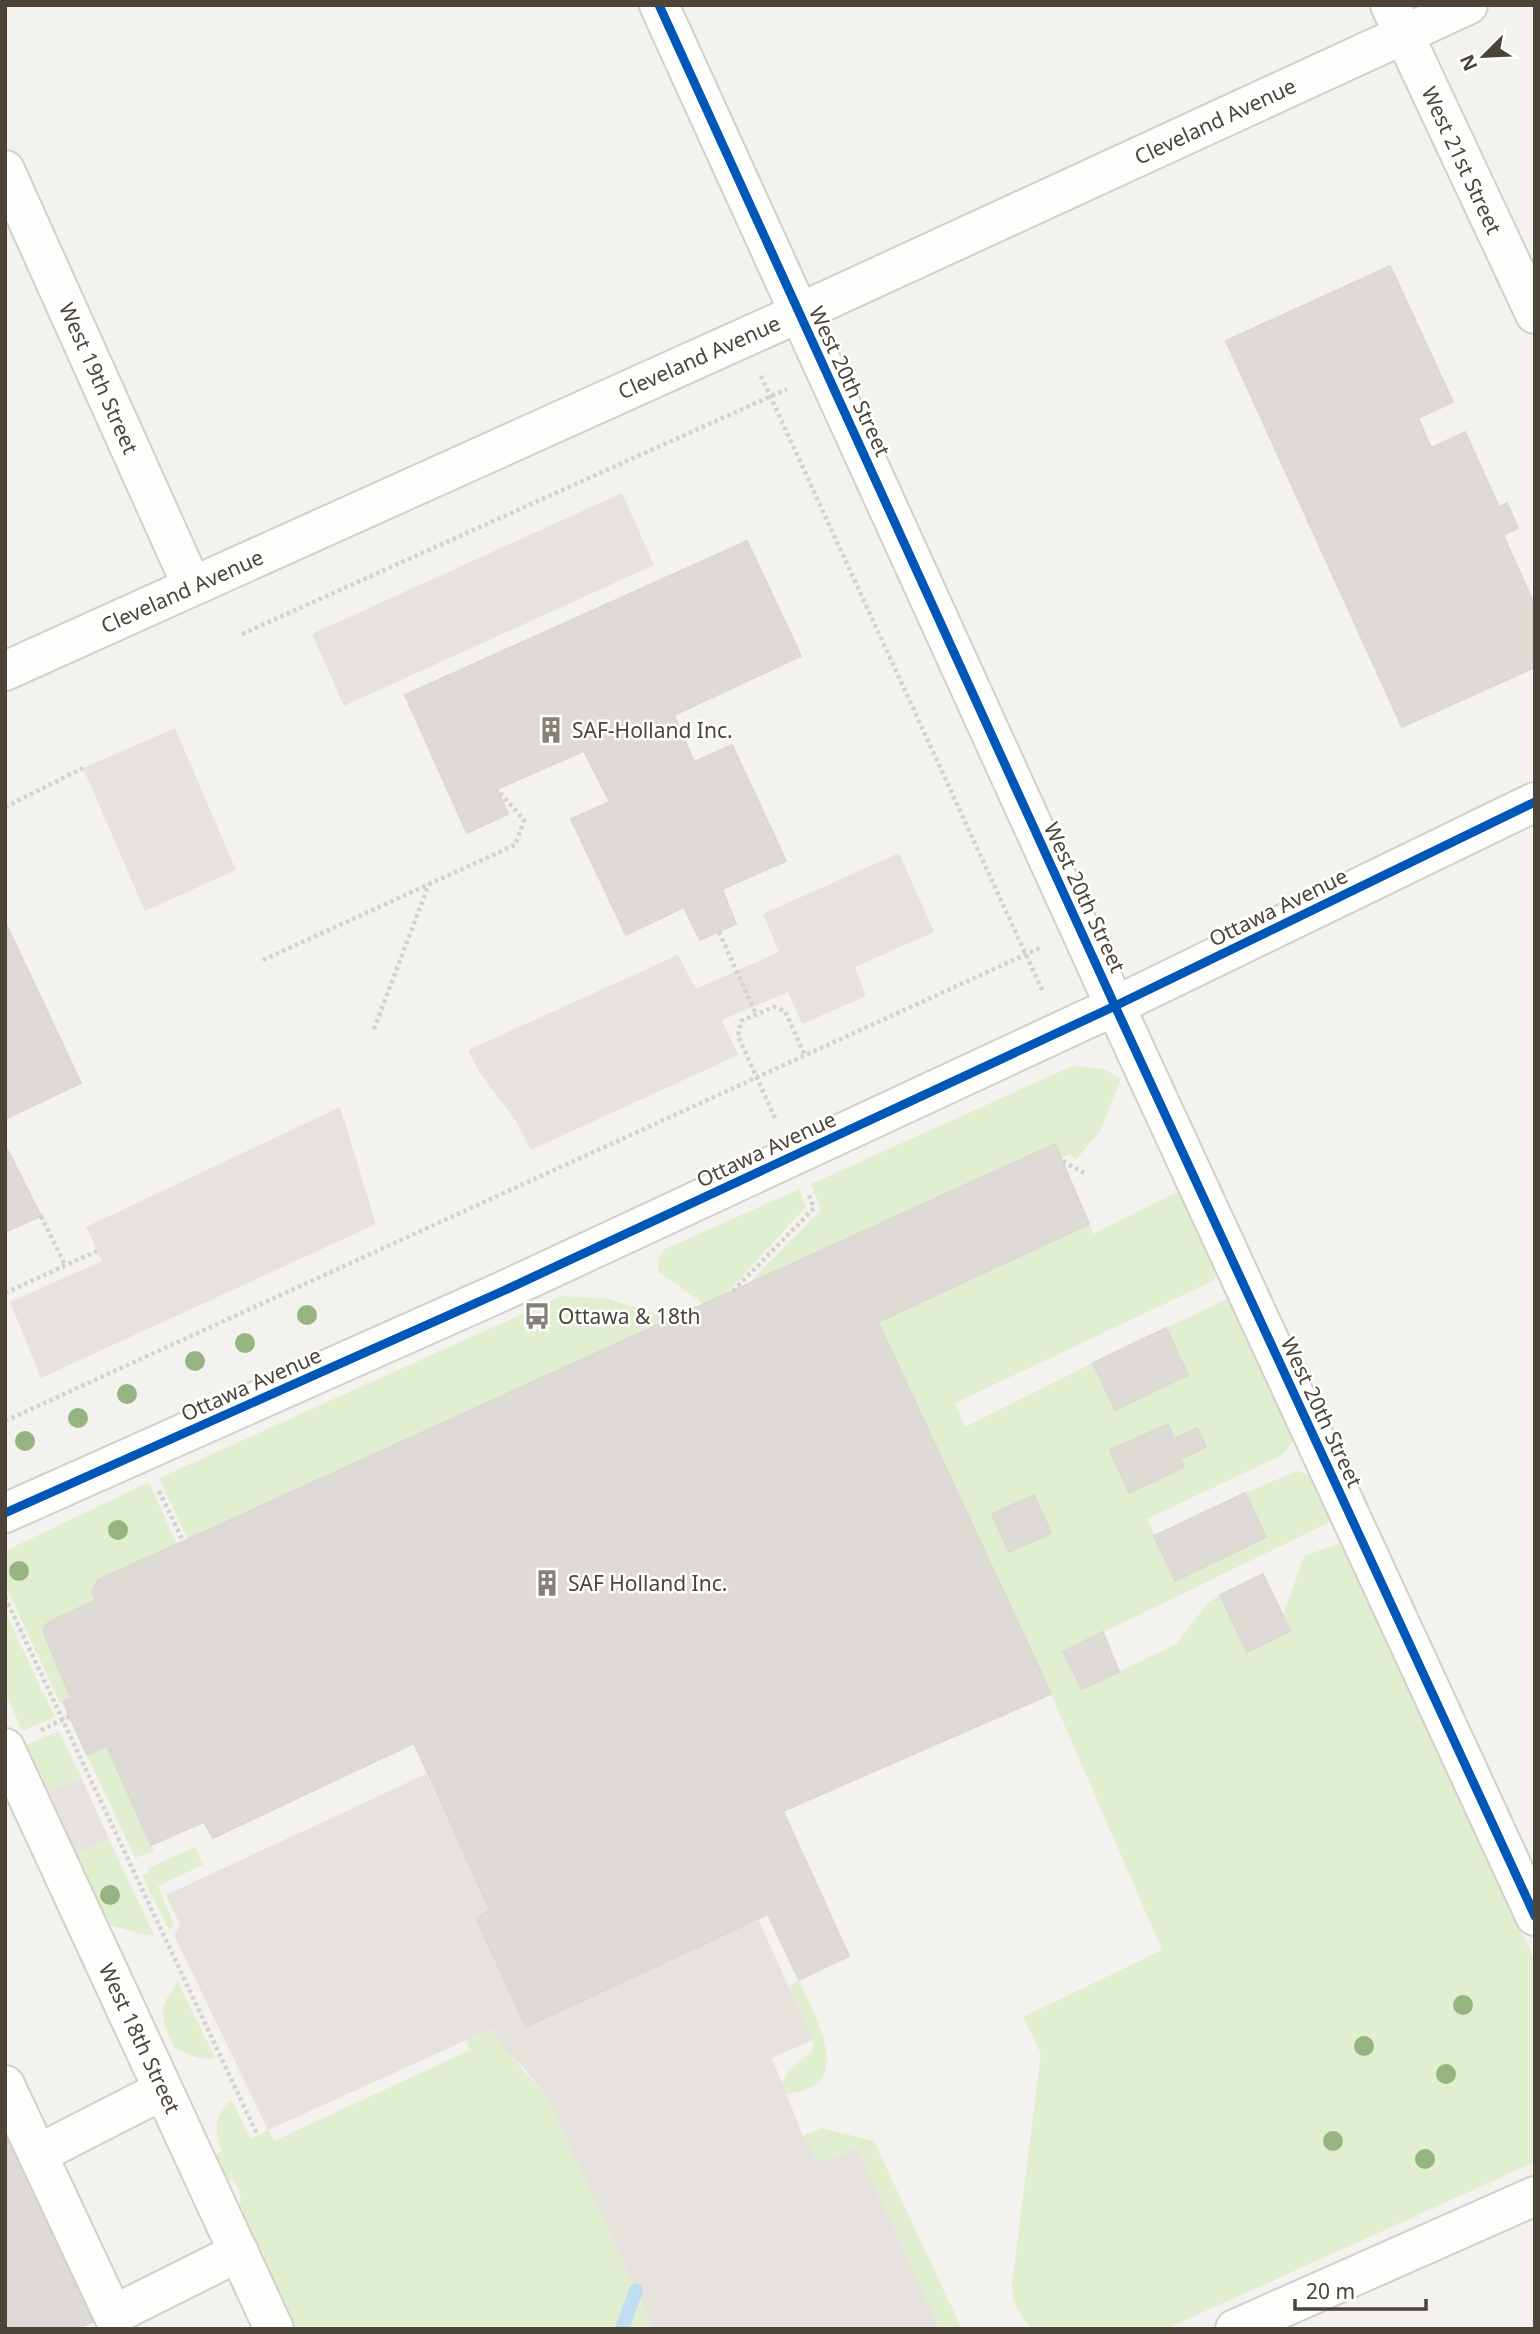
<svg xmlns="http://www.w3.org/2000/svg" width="1540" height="2334" viewBox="0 0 1540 2334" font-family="'Noto Sans',sans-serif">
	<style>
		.green { fill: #e1eecf; fill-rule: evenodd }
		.parking { fill: #e6e3df }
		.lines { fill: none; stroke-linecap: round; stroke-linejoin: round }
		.stream { stroke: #c0ddf1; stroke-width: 14 }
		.building { fill: #dedbd6; stroke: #dcd9d4; stroke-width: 2 }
		.minor-casing { stroke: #d2d0cb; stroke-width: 42 }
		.path { stroke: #d3d2cc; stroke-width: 4.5; stroke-dasharray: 3.5 3.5; stroke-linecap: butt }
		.minor { stroke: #fdfdfc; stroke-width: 38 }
		.cycleway-casing { stroke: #fff; stroke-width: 13 }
		.cycleway { stroke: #0057b8; stroke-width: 9 }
		.tree { fill: #96b382 }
		.labels { text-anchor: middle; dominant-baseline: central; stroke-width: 5; stroke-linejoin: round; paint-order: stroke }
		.street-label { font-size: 21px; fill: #4b4439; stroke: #fff }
		.poi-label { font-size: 21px; fill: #4b4439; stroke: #fff; text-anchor: start }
	</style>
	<rect width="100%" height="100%" fill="#f4f2ee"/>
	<!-- green -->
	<g class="green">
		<path d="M1072,1066l32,3 17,10 -21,52 -25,30 -4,-7 -9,4 -7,-14 -307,140 73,-74 -10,-26z"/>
		<path d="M799,1189l7,18 -80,87 -23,10 -45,-33v-12l7,-10z"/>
		<path d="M1181,1190l38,81 -6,10 -258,122 10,24 128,-64 23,47 72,-35 -22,-47 59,-28 9,3 61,137 -13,15 -135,64 29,61 89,-42 -20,-45 52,-22 16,5 19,45 -269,131 20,37 93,-45 32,-41 12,-8 27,56 42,-20 -6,-16 21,-59 36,-13 195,418v201l-369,167h-134c-13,-14 -19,-26 -20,-45l29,-230 -18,-37 139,-67 -111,-256 -173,-372 211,-98 4,10zM1168,1424l7,15 22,-10 8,18 -25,12 4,9 -55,24 -19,-42zM1034,1495l17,38 -42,19 -17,-38z"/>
		<path d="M562,1296l47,3 61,20 -483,219 -28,-60z"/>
		<path d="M149,1482l28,63 -79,35 -6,12 4,8 -52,27v6l27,65 -11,5 -55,-118v-34z"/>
		<path d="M5,1612l50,105 -33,14 -17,-38z"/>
		<path d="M59,1731l22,46 -36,17 -21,-48z"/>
		<path d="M107,1746l47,105 -19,7 -48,-103z"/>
		<path d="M109,1839l45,96 -12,-1 -36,-10 -33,-69z"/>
		<path d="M195,1847l8,18 -45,21 16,38 -5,6 -27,-54 6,-3v-5z"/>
		<path d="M799,1980c17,38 59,108 -13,114l-4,-11 6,-12 24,-20 1,-11 -24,-54z"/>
		<path d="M178,1982l37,76c-15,2 -27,-3 -40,-10 -14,-29 -19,-39 3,-66z"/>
		<path d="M491,2029c16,25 37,45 56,68l107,232h-362l-54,-117 3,-15 -7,-17 -6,2 -13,-27 7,-4c-8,-19 -8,-39 10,-51l18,39 18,-9 6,11 196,-91 -4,-10z"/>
		<path d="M822,2128l52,13 88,188h-22l-83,-181 -31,14 -10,-4 -13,-22z"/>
	</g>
	<!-- parking -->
	<g class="parking">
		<path d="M622,493l32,72 -310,141 -32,-72z"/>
		<path d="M175,728l61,142 -91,41 -62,-143z"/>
		<path d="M899,853l35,79 -79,35 11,29 -64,28 -14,-32 -66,28 16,35 -207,95 -15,-29 -36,-48 -12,-23 210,-95 18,34 83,-37 -16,-38z"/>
		<path d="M340,1107l36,117 -335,154 -31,-76 92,-41 -16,-34z"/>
		<path d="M426,1774l64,136 -14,8 50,109 232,-108 55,121 -41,18 31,78 13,22 10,3 31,-13 83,181h-286l-107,-232 -23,-29 -20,-19 -13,-20 -223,101 -94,-195 6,-10 -14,-30z"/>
		<path d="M81,1777l28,62 -36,16 -28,-61z"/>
	</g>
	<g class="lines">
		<!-- stream -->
		<path class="stream" d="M622,2329l14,-39"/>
	</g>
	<!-- building -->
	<g class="building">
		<path d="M1390,266l63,136 -35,16 13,30 34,-16 34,75 8,-4 11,25 -15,7 32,71v61l-133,60 -176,-386z"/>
		<path d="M747,541l54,115 -127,59 20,47 38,-17 54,116 -64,28 14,35 -36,16 -16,-33 -58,28 -55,-116 39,-17 -26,-51 -87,38 11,25 -41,19 -62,-138z"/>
		<path d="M5,922l76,161 -76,36z"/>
		<path d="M1055,1144l34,80 -211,98 173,372 -268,117 66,145 -50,24 -31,-66 -242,113 -50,-109 14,-8 -76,-167 -201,95 -9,-16 -53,23 -44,-99 -20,9 -24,-53 8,-4 -27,-65v-6l5,-5 47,-22 -4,-8 6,-12z"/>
		<path d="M5,1145l36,71 -36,16z"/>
		<path d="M1166,1328l22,47 -73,35 -22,-47z"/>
		<path d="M1168,1424l6,15 23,-11 9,19 -26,12 4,8 -55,26 -19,-43z"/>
		<path d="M1245,1493l21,44 -91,44 -21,-45z"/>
		<path d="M1034,1495l17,38 -42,19 -17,-38z"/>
		<path d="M1263,1574l27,57 -43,21 -27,-57z"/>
		<path d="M1103,1632l16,40 -37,17 -19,-37z"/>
		<path d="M5,2130l87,192 -15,7h-72z"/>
	</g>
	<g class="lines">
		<defs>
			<g id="minor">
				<path d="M659,5l456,1001 420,910"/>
				<path d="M1390,5l145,309"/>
				<path d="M5,170l187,416"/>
				<path d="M5,671l794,-358 669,-308"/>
				<path d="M5,1513l498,-222 612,-285 420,-204"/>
				<path d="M5,1748l269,581"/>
				<path d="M5,2085l108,230 126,-63"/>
				<path d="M38,2154l125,-64"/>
				<path d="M1235,2329l300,-133"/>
			</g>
		</defs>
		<!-- minor casing -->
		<use href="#minor" class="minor-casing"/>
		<!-- path -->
		<g class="path">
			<path d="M761,376l282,616"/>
			<path d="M242,634l545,-245"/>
			<path d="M5,807l78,-39"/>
			<path d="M719,932l37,82"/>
			<path d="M263,960l252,-115 9,-25 -27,-31"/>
			<path d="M374,1029l55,-145"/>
			<path d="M775,1118l-37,-82 3,-15 33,-14 11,4 20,44"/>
			<path d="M1063,1161l21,12"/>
			<path d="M41,1216l24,49"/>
			<path d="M733,1291l81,-83 -6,-15"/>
			<path d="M5,1293l92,-42"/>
			<path d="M5,1421l1037,-474"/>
			<path d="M159,1491l24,50"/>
			<path d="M5,1597l252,537"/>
			<path d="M41,1730l29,-14"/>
		</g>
		<!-- minor -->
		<use href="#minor" class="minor"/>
		<defs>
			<g id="cycleway">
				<path d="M659,5l456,1001 420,910"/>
				<path d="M5,1513l498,-222 612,-285 420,-204"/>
			</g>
		</defs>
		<!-- cycleway casing -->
		<use href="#cycleway" class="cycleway-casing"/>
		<!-- cycleway -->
		<use href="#cycleway" class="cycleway"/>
	</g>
	<!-- trees -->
	<g class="tree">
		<circle cx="307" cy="1315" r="10"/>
		<circle cx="245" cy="1343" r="10"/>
		<circle cx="195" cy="1361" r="10"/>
		<circle cx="127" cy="1394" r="10"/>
		<circle cx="78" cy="1418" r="10"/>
		<circle cx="25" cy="1441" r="10"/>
		<circle cx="118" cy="1530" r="10"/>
		<circle cx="19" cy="1571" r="10"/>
		<circle cx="110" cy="1895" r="10"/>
		<circle cx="1463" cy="2005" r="10"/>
		<circle cx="1364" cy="2046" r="10"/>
		<circle cx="1446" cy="2074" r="10"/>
		<circle cx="1333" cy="2141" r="10"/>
		<circle cx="1425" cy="2159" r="10"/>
	</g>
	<!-- icons -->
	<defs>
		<symbol id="building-bare" viewBox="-9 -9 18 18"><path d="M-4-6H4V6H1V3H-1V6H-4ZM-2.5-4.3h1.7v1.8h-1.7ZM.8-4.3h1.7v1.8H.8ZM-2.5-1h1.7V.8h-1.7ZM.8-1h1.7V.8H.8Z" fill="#868178" stroke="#fff" stroke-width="2.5" paint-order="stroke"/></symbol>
		<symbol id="bus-bare" viewBox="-9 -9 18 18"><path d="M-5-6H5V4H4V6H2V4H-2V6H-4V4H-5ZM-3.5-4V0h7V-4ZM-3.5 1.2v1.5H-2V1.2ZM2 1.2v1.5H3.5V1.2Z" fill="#868178" stroke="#fff" stroke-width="2.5" paint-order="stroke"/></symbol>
	</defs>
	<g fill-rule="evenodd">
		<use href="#building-bare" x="532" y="711" width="38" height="38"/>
		<use href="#bus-bare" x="518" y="1297" width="38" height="38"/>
		<use href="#building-bare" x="528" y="1564" width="38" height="38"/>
	</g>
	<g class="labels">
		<!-- street labels -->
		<g class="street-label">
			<text transform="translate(1215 121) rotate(-25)">Cleveland Avenue</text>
			<text transform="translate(1462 160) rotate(65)">West 21st Street</text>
			<text transform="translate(699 357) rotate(-24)">Cleveland Avenue</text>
			<text transform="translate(99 378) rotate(66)">West 19th Street</text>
			<text transform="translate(850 381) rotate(65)">West 20th Street</text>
			<text transform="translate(182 591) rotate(-24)">Cleveland Avenue</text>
			<text transform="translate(1085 897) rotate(65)">West 20th Street</text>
			<text transform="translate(1278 907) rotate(-26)">Ottawa Avenue</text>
			<text transform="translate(766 1149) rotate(-25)">Ottawa Avenue</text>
			<text transform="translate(251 1384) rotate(-24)">Ottawa Avenue</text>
			<text transform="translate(1322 1412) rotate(65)">West 20th Street</text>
			<text transform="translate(140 2038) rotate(65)">West 18th Street</text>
		</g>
		<!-- poi labels -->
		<g class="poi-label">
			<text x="572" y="730">SAF-Holland Inc.</text>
			<text x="558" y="1316">Ottawa &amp; 18th</text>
			<text x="568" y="1583">SAF Holland Inc.</text>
		</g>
	</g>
	<!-- border -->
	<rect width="1540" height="2334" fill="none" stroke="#4b4439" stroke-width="14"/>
	<!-- north arrow -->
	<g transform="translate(1484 56) rotate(246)" stroke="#ffffff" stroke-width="5" paint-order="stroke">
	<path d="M0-5L12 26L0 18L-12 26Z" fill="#4b4439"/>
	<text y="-10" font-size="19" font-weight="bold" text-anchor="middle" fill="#4b4439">N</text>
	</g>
	<!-- scale -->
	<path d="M1295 2299v10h131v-10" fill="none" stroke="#4b4439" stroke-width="3.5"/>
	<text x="1306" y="2299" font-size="21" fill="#4b4439" stroke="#ffffff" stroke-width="5" paint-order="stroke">20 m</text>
</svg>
